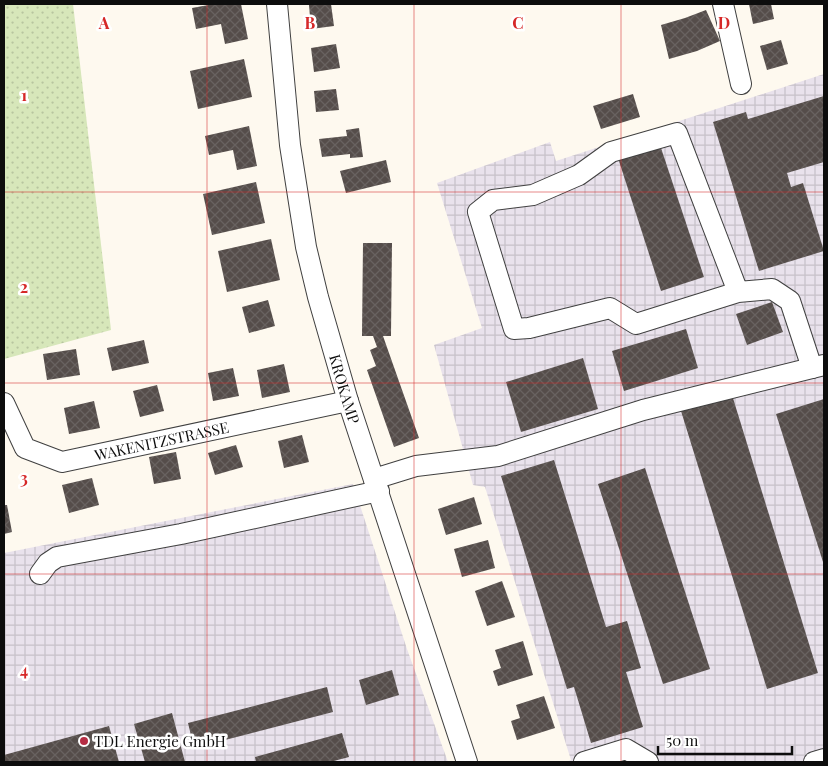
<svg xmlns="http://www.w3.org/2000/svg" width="828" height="766" viewBox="0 0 828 766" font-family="'Playfair Display',serif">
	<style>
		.industrial { fill: url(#industrial-grid) }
		.grass { fill: url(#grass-dots) }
		.building { fill: url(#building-cross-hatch) }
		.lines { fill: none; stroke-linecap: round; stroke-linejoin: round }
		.minor-casing { stroke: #404040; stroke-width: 22 }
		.minor { stroke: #fff; stroke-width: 20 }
		.grid { fill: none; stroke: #d62828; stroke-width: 1; stroke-opacity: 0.55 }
		.poi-dot { fill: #b62d44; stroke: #fff; stroke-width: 2 }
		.labels { text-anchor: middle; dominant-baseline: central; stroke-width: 5; stroke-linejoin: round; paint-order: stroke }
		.street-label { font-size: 15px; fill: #0d0d0d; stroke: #fff }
		.poi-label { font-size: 15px; fill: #0d0d0d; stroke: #fff; text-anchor: start }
		.grid-label { font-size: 16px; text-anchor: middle; font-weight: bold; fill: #d62828; stroke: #fff; stroke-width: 5; stroke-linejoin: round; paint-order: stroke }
	</style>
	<defs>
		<pattern id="industrial-grid" width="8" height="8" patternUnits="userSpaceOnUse" patternTransform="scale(1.25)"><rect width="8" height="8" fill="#e9e2ec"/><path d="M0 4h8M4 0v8" fill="none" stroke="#c7c1c9"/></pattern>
		<pattern id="grass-dots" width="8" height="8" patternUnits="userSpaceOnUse" patternTransform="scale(1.25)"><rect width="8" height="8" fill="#d7e7ba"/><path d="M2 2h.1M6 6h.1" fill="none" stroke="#b7c59f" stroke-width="1.8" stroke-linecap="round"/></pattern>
		<pattern id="building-cross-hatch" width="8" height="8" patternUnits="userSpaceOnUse" patternTransform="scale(1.25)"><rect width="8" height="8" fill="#554d4a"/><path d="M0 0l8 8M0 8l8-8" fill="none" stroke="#686260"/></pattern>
	</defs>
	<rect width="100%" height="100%" fill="#fef9ef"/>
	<!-- industrial -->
	<g class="industrial">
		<path d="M824,74v688h-258l5,-2 -86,-273 -12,-2 -39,-140 48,-17 -45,-145 113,-41 6,19z"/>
		<path d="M353,484l54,165 41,113h-444v-209z"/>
	</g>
	<!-- grass -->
	<path class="grass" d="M4,4h69l38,326 -107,29z"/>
	<!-- building -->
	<g class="building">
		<path d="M214,4h27l7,35 -23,5 -4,-20 -25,5 -4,-21z"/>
		<path d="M331,4l3,22 -23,3 -2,-24z"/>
		<path d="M749,4h22l3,15 -21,5z"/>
		<path d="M706,10l14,31 -23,10 -28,8 -8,-34 24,-7z"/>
		<path d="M781,40l7,24 -21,6 -7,-24z"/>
		<path d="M336,44l4,24 -26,4 -3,-24z"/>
		<path d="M244,59l8,38 -54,12 -8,-38z"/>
		<path d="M336,89l3,21 -23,2 -2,-21z"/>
		<path d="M633,94l7,23 -39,12 -8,-23z"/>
		<path d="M824,96v66l-37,11 4,14 12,-4 21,68 -65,20 -46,-149 33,-10 2,7z"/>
		<path d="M249,126l8,40 -20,4 -4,-20 -24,5 -4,-19z"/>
		<path d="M359,128l4,29 -13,1v-4l-28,3 -3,-18 28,-3 -1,-6z"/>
		<path d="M660,145l44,132 -43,14 -43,-133z"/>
		<path d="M386,160l5,22 -45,11 -6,-22z"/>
		<path d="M256,182l9,41 -53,12 -9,-41z"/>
		<path d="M271,239l9,41 -53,12 -9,-41z"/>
		<path d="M363,243h29l-1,93h-8l36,102 -25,9 -27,-77 9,-4 -6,-16 7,-3 -4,-11h-11z"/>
		<path d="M268,300l7,26 -26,7 -7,-26z"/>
		<path d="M772,302l11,30 -36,13 -11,-31z"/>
		<path d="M686,329l12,39 -74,23 -12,-40z"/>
		<path d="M144,340l5,23 -37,8 -5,-23z"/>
		<path d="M76,349l4,26 -33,5 -4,-26z"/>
		<path d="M583,358l15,51 -77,23 -15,-50z"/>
		<path d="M284,364l6,28 -28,6 -5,-28z"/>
		<path d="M233,368l6,28 -26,5 -5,-28z"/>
		<path d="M157,385l7,26 -24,6 -7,-26z"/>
		<path d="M732,395l86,278 -51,16 -86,-278z"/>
		<path d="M824,399v166l-48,-151z"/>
		<path d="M94,401l6,27 -31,6 -5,-26z"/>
		<path d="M302,435l7,27 -25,6 -6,-27z"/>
		<path d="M236,445l7,22 -28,8 -7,-22z"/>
		<path d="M176,452l5,27 -27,5 -5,-27z"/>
		<path d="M554,460l52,167 21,-6 14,47 -15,4 17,55 -52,16 -17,-56 -7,2 -66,-213z"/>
		<path d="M645,468l65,201 -47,15 -65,-200z"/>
		<path d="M92,478l7,27 -30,8 -7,-28z"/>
		<path d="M474,497l8,27 -36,11 -8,-26z"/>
		<path d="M4,505h3l5,27 -8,2z"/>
		<path d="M488,540l7,28 -33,9 -8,-28z"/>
		<path d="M502,581l13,36 -28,9 -12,-35z"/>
		<path d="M523,641l10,34 -35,11 -5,-15 8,-3 -6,-18z"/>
		<path d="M392,670l7,25 -33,10 -7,-25z"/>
		<path d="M327,687l6,25 -139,36 -6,-25z"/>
		<path d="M544,696l11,32 -38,12 -6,-19 9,-3 -4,-13z"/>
		<path d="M172,713l13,49h-40l-11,-38z"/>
		<path d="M109,726l10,36h-115v-7z"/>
		<path d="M342,733l7,24 -19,5h-74l-1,-5z"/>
	</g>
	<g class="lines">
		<defs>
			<g id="minor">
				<path id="s1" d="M277,4l13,141 16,102 12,50 30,104 119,361"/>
				<path d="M723,4l18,80"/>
				<path d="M738,292l-102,32 -26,-16 -81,20 -15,1 -36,-117 15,-12 40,-5 46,-20 32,-23 66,-19 61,159 34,-3 18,12 22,67"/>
				<path id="s2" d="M4,403l21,45 37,14 286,-61"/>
				<path d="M374,479l42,-13 82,-10 145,-46 181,-45"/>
				<path d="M40,574l8,-11 9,-6 124,-23 198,-43"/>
				<path d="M584,762l42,-13 22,13"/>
				<path d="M814,762l10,-3"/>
			</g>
		</defs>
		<!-- minor casing -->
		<use href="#minor" class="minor-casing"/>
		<!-- minor -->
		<use href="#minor" class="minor"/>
	</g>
	<!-- grid -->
	<path class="grid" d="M207,4v758M414,4v758M621,4v758M4,192h820M4,383h820M4,574h820"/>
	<!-- markers -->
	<circle class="poi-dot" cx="84" cy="741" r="5"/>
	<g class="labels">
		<!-- street labels -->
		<g class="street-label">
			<text stroke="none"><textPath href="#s1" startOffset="392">KROKAMP</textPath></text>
			<text stroke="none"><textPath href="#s2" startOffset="191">WAKENITZSTRASSE</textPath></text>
		</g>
		<!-- poi labels -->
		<g class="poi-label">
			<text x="94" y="741">TDL Energie GmbH</text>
		</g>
	</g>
	<g class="grid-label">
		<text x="104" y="29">A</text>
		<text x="310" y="29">B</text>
		<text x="518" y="29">C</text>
		<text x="724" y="29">D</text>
		<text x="24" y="101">1</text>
		<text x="24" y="293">2</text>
		<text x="24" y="484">3</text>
		<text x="24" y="676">4</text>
	</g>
	<!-- border -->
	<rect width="828" height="766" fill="none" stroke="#0d0d0d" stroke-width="10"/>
	<!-- scale -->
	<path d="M658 746v8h134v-8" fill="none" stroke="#0d0d0d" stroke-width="2.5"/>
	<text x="666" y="746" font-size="15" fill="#0d0d0d" stroke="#ffffff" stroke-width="4" paint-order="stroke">50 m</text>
</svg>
